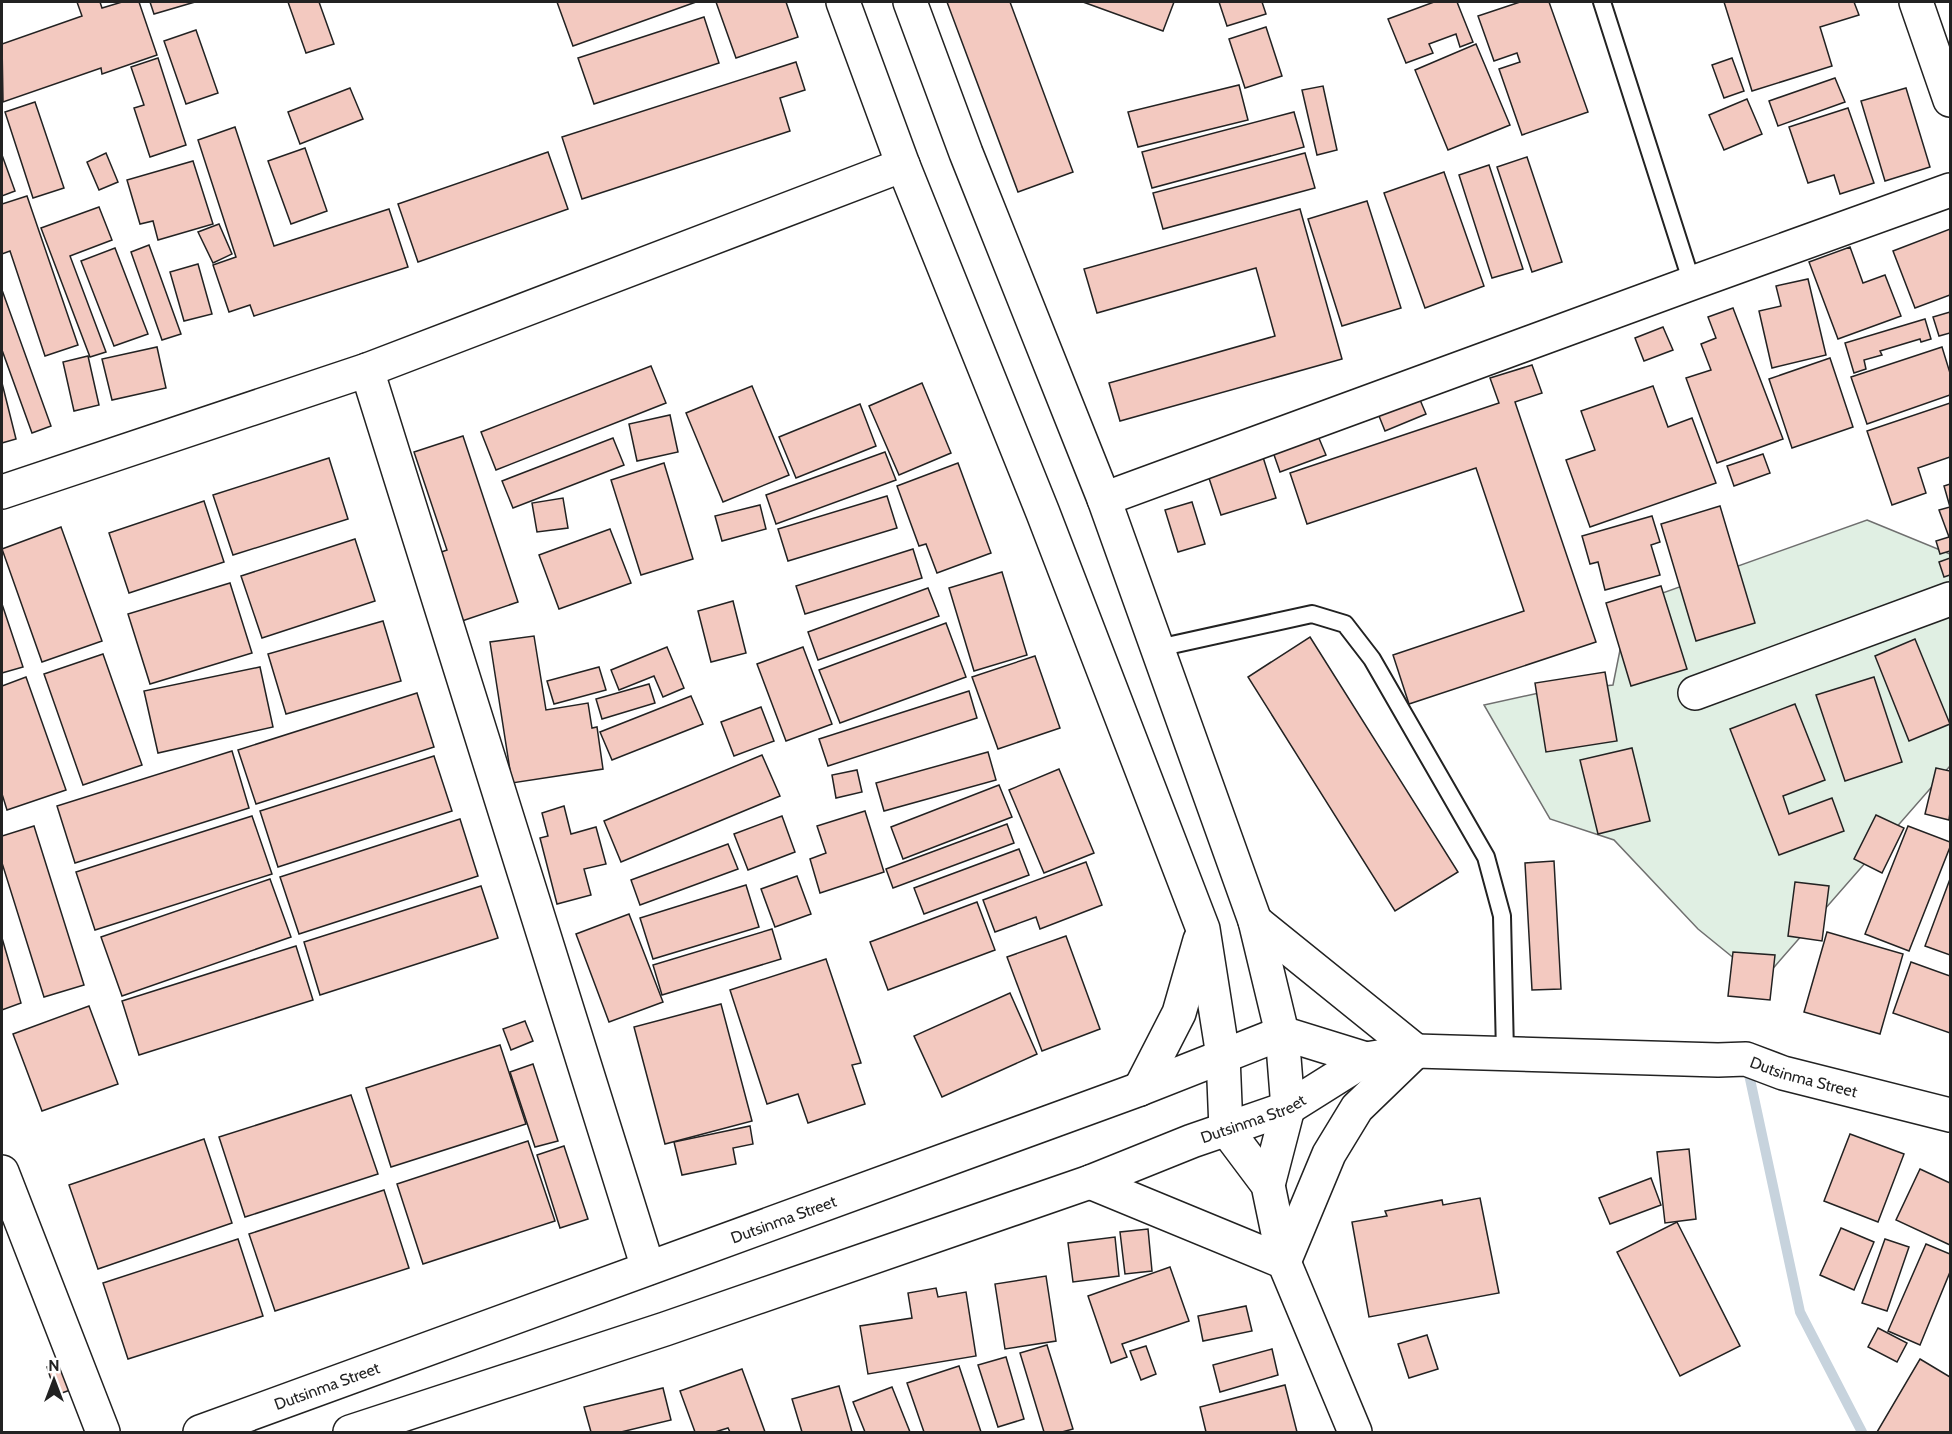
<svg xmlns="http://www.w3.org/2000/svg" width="1952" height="1434" viewBox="0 0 1952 1434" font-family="Cabin,sans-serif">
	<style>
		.green { fill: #e0efe3; stroke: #6f6f6f; stroke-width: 1.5 }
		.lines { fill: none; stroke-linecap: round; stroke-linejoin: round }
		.stream { stroke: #c7d3dd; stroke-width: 10 }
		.building { fill: #f3c9c0; stroke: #222; stroke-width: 1.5 }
		.service-casing { stroke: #222; stroke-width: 20 }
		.minor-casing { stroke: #222; stroke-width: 36 }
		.tertiary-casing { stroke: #222; stroke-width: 36 }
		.service { stroke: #fff; stroke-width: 16 }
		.minor { stroke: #fff; stroke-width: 33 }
		.tertiary { stroke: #fff; stroke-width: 33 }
		.labels { text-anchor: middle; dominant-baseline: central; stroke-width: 4.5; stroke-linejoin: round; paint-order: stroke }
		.street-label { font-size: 16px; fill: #222; stroke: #fff }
	</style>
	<rect width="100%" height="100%" fill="#fff"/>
	<!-- green -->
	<path class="green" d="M1867,520l83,34v212l-188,215 -64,-52 -84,-89 -64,-21 -66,-114 55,-12 74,-8 16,-80z"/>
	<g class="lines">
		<!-- stream -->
		<path class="stream" d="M1747,1065l53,247 62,120"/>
	</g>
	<!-- building -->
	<g class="building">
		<path d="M77,2h23l2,6 20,-6h17l18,53 -55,19 -1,-6 -98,34 -1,-58 80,-28z"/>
		<path d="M150,2h45l-41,12z"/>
		<path d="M288,2h31l15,42 -28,9z"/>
		<path d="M557,2h139l-123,44z"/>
		<path d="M716,2h70l12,35 -62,21z"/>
		<path d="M947,2h63l63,170 -55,20z"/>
		<path d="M1083,2h91l-11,29z"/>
		<path d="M1219,2h43l4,12 -39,12z"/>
		<path d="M1434,2h23l16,40 -13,5 -4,-13 -27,10 4,9 -27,10 -18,-44z"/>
		<path d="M1520,2h29l39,110 -66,23 -23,-66 21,-7 -3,-9 -23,8 -16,-45z"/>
		<path d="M1724,2h130l5,13 -39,12 12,39 -80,25z"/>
		<path d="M704,17l15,46 -125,41 -16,-46z"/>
		<path d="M1266,27l16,49 -37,12 -16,-49z"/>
		<path d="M196,30l22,63 -32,11 -22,-63z"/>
		<path d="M1476,44l34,81 -62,25 -33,-80z"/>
		<path d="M158,58l28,87 -36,12 -16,-49 10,-3 -13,-38z"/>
		<path d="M1732,58l12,33 -20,7 -12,-33z"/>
		<path d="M796,62l9,28 -25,8 10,33 -208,68 -20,-62z"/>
		<path d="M1835,78l10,24 -67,24 -9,-25z"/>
		<path d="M1239,85l9,35 -110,27 -10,-35z"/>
		<path d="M1323,86l14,64 -20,5 -15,-65z"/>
		<path d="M350,88l13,31 -63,25 -12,-32z"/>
		<path d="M1906,88l24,79 -45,14 -24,-80z"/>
		<path d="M1747,99l15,35 -38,16 -15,-35z"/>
		<path d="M35,102l29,86 -31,10 -28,-86z"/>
		<path d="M1848,108l26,75 -34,11 -6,-19 -26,8 -19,-56z"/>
		<path d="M1294,112l10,35 -152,41 -10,-36z"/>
		<path d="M235,127l39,119 115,-37 19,58 -154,49 -4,-11 -21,7 -16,-47 23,-8 -38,-117z"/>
		<path d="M305,148l22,63 -36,13 -23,-63z"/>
		<path d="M548,152l20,57 -150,53 -20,-58z"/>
		<path d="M106,153l12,29 -19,8 -12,-28z"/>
		<path d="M1305,153l10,35 -152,41 -10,-36z"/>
		<path d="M2,155l13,36 -13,5z"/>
		<path d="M1527,157l35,105 -30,10 -35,-105z"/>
		<path d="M193,161l20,63 -55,16 -5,-19 -13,3 -13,-44z"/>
		<path d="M1489,165l34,104 -31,9 -33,-103z"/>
		<path d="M1444,172l40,114 -59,22 -41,-115z"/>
		<path d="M27,196l51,149 -33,11 -35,-105 -8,3v-50z"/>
		<path d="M1367,201l34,107 -59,18 -34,-107z"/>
		<path d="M99,207l13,33 -42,16 36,96 -16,5 -49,-129z"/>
		<path d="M1300,209l42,150 -222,62 -11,-38 166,-47 -19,-68 -159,45 -13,-44z"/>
		<path d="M219,224l13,30 -19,9 -15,-31z"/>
		<path d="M1950,229v66l-35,13 -22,-57z"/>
		<path d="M149,245l32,89 -19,6 -31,-88z"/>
		<path d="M1850,247l13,36 22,-8 16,41 -63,23 -29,-77z"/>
		<path d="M115,248l33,86 -34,12 -33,-85z"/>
		<path d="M198,264l14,50 -28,7 -14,-49z"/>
		<path d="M1808,279l18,76 -54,13 -13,-57 22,-5 -5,-20z"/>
		<path d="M2,290l49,136 -19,7 -30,-83z"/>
		<path d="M1733,308l50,131 -66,24 -31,-85 25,-8 -10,-26 15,-6 -8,-21z"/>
		<path d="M1950,312v21l-11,3 -6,-19z"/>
		<path d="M1925,319l6,20 -10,3 -1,-3 -40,12 2,4 -18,5 2,9 -12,4 -9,-30z"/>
		<path d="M1663,327l10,23 -29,11 -9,-23z"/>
		<path d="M157,347l9,41 -54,12 -10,-41z"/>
		<path d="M1942,347l8,26v22l-83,29 -16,-47z"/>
		<path d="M88,356l11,49 -25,6 -11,-49z"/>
		<path d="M1830,358l23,69 -61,21 -23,-69z"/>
		<path d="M1532,365l10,28 -27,9 81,240 -187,62 -16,-49 131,-44 -48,-143 -169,56 -17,-51 209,-70 -9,-25z"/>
		<path d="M651,366l15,37 -170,67 -15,-38z"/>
		<path d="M2,383l14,56 -14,4z"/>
		<path d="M922,383l29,70 -52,22 -30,-69z"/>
		<path d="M752,386l37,89 -66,27 -37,-89z"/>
		<path d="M1653,386l15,41 24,-9 24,65 -126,44 -24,-67 29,-10 -14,-39z"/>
		<path d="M1418,395l8,19 -41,17 -8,-20z"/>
		<path d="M1950,403v54l-32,11 8,25 -34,12 -25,-74z"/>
		<path d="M860,404l16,42 -80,32 -17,-41z"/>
		<path d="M670,415l8,37 -41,9 -8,-37z"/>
		<path d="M463,436l55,166 -59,20 -23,-68 11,-4 -33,-98z"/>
		<path d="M1318,436l8,19 -46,17 -7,-20z"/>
		<path d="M613,438l11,27 -111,43 -11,-27z"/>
		<path d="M885,452l11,28 -120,44 -10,-29z"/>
		<path d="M1262,454l14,44 -55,17 -14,-43z"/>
		<path d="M1763,454l7,19 -36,13 -7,-20z"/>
		<path d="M329,458l19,61 -115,36 -20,-60z"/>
		<path d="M664,463l29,96 -52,16 -30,-95z"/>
		<path d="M958,463l33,90 -54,20 -11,-29 -7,2 -22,-60z"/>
		<path d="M1950,484v67l-10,3 -4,-13 13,-4 -10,-27 11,-3 -6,-21z"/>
		<path d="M887,496l10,32 -109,33 -10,-32z"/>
		<path d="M563,498l5,30 -31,4 -5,-29z"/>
		<path d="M204,501l20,61 -95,31 -20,-60z"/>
		<path d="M1192,502l13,42 -27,8 -13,-42z"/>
		<path d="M760,505l6,24 -44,12 -7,-25z"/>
		<path d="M1720,506l35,117 -59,18 -35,-117z"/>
		<path d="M1652,516l8,26 -9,3 9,30 -55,15 -7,-28 -8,2 -8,-28z"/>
		<path d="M61,527l41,114 -60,21 -40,-113z"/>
		<path d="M610,529l21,54 -72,26 -20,-54z"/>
		<path d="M355,539l20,62 -113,37 -21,-62z"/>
		<path d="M913,549l9,29 -117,36 -9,-28z"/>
		<path d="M1950,558v17l-6,2 -5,-15z"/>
		<path d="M1002,572l25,83 -53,16 -25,-83z"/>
		<path d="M230,583l22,70 -102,31 -22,-70z"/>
		<path d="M1661,586l26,83 -56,17 -25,-83z"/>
		<path d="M928,588l11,28 -121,44 -10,-28z"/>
		<path d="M733,601l13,52 -35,9 -13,-51z"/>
		<path d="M2,604l21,63 -21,6z"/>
		<path d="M383,621l18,60 -115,33 -18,-60z"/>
		<path d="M946,623l20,54 -126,46 -21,-53z"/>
		<path d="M534,636l12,74 42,-7 4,25 5,-1 6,42 -91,14 -22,-141z"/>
		<path d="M1310,637l148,235 -63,39 -147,-234z"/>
		<path d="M1915,639l35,85 -41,17 -34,-85z"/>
		<path d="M667,647l17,41 -21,9 -9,-21 -35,14 -8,-20z"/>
		<path d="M803,647l29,77 -46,17 -29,-77z"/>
		<path d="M103,654l39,111 -59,20 -39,-111z"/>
		<path d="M1035,656l25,72 -62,21 -26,-72z"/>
		<path d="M260,667l13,60 -115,26 -14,-62z"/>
		<path d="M599,667l7,23 -52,14 -7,-23z"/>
		<path d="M1605,672l12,69 -71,11 -11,-69z"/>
		<path d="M26,677l40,113 -59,20 -5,-16v-108z"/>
		<path d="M1874,677l28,85 -57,19 -29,-86z"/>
		<path d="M649,684l6,19 -53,16 -6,-20z"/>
		<path d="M969,691l8,27 -149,48 -9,-27z"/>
		<path d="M417,693l17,54 -178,57 -18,-54z"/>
		<path d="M691,696l12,28 -91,36 -12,-28z"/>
		<path d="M1795,704l30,76 -42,16 6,18 43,-16 12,33 -65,24 -49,-126z"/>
		<path d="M761,707l13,34 -40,15 -13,-34z"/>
		<path d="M1632,748l18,73 -52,13 -18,-74z"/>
		<path d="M232,751l17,57 -174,55 -18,-57z"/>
		<path d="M988,752l8,28 -112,31 -8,-28z"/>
		<path d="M762,755l18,41 -159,66 -17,-41z"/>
		<path d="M434,756l18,55 -174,56 -18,-56z"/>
		<path d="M1936,768l14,3v41l-1,8 -24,-6z"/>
		<path d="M1059,769l35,84 -50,20 -35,-83z"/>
		<path d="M857,770l5,22 -26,6 -4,-23z"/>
		<path d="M999,785l13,32 -109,42 -12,-32z"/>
		<path d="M564,806l7,28 25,-7 10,37 -22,5 7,26 -34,9 -17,-66 8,-2 -6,-23z"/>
		<path d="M865,811l19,61 -64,21 -10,-34 16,-6 -9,-27z"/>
		<path d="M1876,815l28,13 -22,45 -28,-14z"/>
		<path d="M252,816l20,58 -177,56 -19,-58z"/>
		<path d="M782,816l13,36 -47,18 -14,-36z"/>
		<path d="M460,819l18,57 -179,58 -19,-57z"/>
		<path d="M1007,824l7,19 -121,45 -7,-19z"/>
		<path d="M34,826l50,159 -40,12 -42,-134v-27z"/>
		<path d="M1908,826l42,16v5l-41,104 -44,-17z"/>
		<path d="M728,844l10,25 -98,36 -9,-25z"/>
		<path d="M1019,849l10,26 -105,39 -10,-26z"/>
		<path d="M1554,861l7,128 -29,1 -7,-127z"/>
		<path d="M1086,862l16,43 -62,24 -4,-12 -41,15 -12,-32z"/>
		<path d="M797,876l14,38 -36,13 -14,-38z"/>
		<path d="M270,879l21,58 -169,59 -21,-59z"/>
		<path d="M1950,879v76l-25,-9z"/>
		<path d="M1795,882l34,4 -7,55 -34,-5z"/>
		<path d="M746,885l13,42 -106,32 -13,-41z"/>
		<path d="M481,886l17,52 -178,57 -16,-53z"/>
		<path d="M977,902l18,48 -107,40 -18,-48z"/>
		<path d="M629,914l34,88 -54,20 -33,-88z"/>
		<path d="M772,929l9,30 -119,36 -9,-30z"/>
		<path d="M1827,932l76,22 -23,80 -76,-22z"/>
		<path d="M1066,936l34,93 -58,22 -35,-94z"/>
		<path d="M2,938l19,65 -19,7z"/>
		<path d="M296,946l17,54 -174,55 -17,-54z"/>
		<path d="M1733,952l42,3 -5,45 -42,-4z"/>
		<path d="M826,959l35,104 -9,2 13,39 -57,19 -10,-29 -31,10 -37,-114z"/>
		<path d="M1911,962l39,14v57l-57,-20z"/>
		<path d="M1010,993l27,61 -95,43 -28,-61z"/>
		<path d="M721,1004l31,117 -87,23 -31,-117z"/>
		<path d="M89,1006l29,78 -76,27 -29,-77z"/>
		<path d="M525,1021l8,20 -22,9 -8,-21z"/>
		<path d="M500,1045l26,79 -135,43 -25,-79z"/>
		<path d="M533,1064l25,77 -23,6 -25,-75z"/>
		<path d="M351,1095l27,79 -133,43 -26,-80z"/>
		<path d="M750,1126l3,18 -20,4 3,16 -54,11 -8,-33z"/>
		<path d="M1850,1134l54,20 -26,68 -54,-21z"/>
		<path d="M204,1139l28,84 -134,46 -29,-84z"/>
		<path d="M528,1141l27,80 -132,43 -26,-80z"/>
		<path d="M564,1146l24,73 -28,9 -23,-73z"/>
		<path d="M1689,1149l7,70 -31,4 -8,-71z"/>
		<path d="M1920,1169l30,14v62l-54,-25z"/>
		<path d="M1651,1178l10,27 -51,19 -11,-26z"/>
		<path d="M384,1190l25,78 -134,43 -26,-77z"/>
		<path d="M1480,1198l19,95 -130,24 -17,-95 35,-6 -2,-5 57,-11 1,5z"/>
		<path d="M1677,1222l63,124 -60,30 -63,-124z"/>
		<path d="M1841,1228l33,14 -20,48 -34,-15z"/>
		<path d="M1148,1229l4,42 -27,3 -5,-42z"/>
		<path d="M1115,1237l4,39 -46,6 -5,-39z"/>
		<path d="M238,1239l25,77 -135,43 -25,-76z"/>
		<path d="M1885,1239l24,8 -22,64 -25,-8z"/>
		<path d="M1926,1244l24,10v18l-30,73 -32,-14z"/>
		<path d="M1170,1267l19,54 -67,23 5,13 -16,6 -23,-67z"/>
		<path d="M1046,1276l10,65 -51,8 -10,-65z"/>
		<path d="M936,1288l2,9 28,-5 10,64 -108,18 -8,-48 52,-8 -4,-25z"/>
		<path d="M1246,1306l6,25 -49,10 -5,-25z"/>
		<path d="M1878,1328l29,15 -10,19 -29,-15z"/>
		<path d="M1427,1335l11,34 -29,9 -11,-34z"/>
		<path d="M1047,1345l26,84 -11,3h-18l-24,-79z"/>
		<path d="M1146,1346l10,28 -15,6 -11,-29z"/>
		<path d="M1272,1349l6,26 -58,17 -7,-27z"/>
		<path d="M1006,1357l18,62 -26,8 -20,-62z"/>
		<path d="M1920,1359l30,18v55h-73z"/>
		<path d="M70,1360l9,27 -23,8 -9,-28z"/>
		<path d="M959,1366l22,66h-57l-17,-49z"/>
		<path d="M742,1369l23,63h-35l-2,-4 -13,4h-20l-15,-41z"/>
		<path d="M1285,1385l12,47h-91l-6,-25z"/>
		<path d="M839,1386l13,46h-50l-10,-33z"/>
		<path d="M892,1387l18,45h-45l-12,-30z"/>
		<path d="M663,1388l8,32 -50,12h-30l-7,-25z"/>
	</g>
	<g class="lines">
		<defs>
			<g id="service">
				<path d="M1602,2l90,281"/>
				<path d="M1158,648l154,-34 33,10 27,35 114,198 16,59 3,138"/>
			</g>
			<g id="minor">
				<path d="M1916,2l34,98"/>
				<path d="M367,370l281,898"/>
				<path d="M2,492l365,-122 536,-205"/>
				<path d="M1104,499l588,-216 258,-93"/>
				<path d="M1695,693l255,-94"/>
				<path d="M1226,1129l42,56 16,77 71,170"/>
				<path d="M2,1172l101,260"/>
				<path d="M1268,1185l20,-77"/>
			</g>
			<g id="tertiary">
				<path d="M843,2l60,163 140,348 160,416 20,127 3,73"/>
				<path d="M910,2l56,151 138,346 151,422 27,112 6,75"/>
				<path d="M1140,1089l39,-76 21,-73"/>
				<path d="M1090,1182l194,80 45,-108 28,-46 59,-57 -161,-130"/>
				<path id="s1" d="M200,1432l940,-343 142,-56 84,26"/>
				<path id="s2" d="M350,1432l315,-103 425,-147 102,-41 96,-33 78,-49 50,-8 302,9 28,-1 37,14 167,42"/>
			</g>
		</defs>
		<!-- service casing -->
		<use href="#service" class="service-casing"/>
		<!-- minor casing -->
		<use href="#minor" class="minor-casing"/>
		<!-- tertiary casing -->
		<use href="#tertiary" class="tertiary-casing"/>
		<!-- service -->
		<use href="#service" class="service"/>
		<!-- minor -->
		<use href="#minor" class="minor"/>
		<!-- tertiary -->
		<use href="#tertiary" class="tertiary"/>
	</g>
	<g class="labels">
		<!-- street labels -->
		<g class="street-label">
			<text stroke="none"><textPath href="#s2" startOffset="1526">Dutsinma Street</textPath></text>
			<text stroke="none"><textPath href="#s2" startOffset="956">Dutsinma Street</textPath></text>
			<text stroke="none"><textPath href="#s1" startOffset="621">Dutsinma Street</textPath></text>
			<text stroke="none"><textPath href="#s1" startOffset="135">Dutsinma Street</textPath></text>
		</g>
	</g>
	<!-- border -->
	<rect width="1952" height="1434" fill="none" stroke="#222222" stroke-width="6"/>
	<!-- north arrow -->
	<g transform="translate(54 1380)" stroke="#ffffff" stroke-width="4.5" paint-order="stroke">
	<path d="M0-4.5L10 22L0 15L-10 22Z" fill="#222222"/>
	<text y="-9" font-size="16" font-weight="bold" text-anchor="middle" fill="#222222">N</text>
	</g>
</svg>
